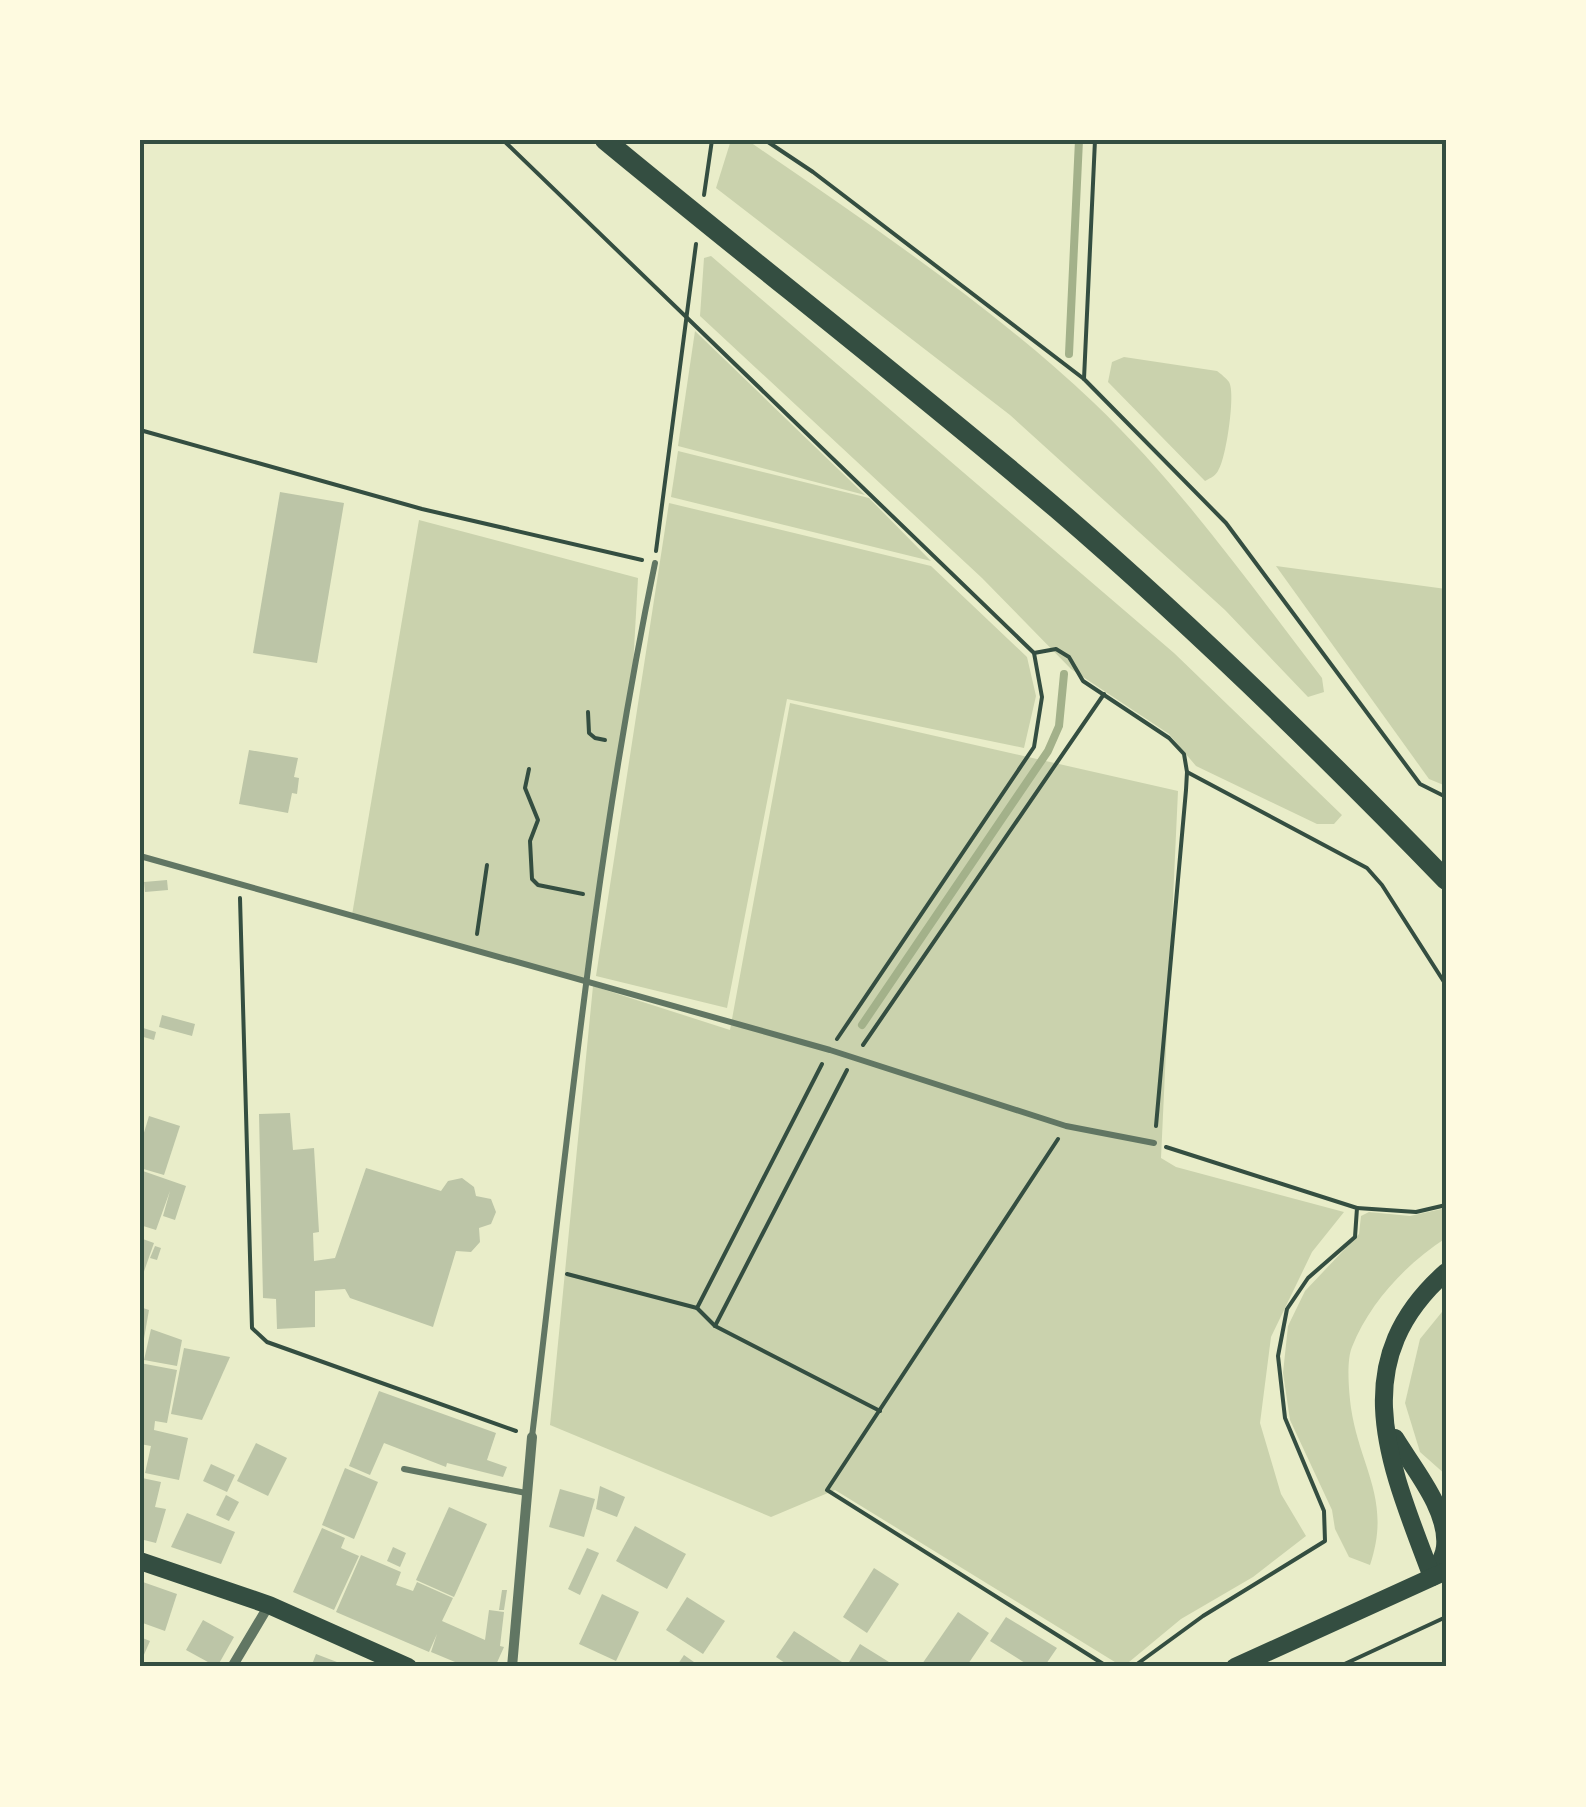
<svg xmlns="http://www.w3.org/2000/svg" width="1586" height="1807" viewBox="0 0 1586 1807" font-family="Raleway,sans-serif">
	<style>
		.green { fill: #cad2ad }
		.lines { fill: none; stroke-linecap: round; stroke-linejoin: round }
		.stream { stroke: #a3b18a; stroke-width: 8 }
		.building { fill: #bcc5a7 }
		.path { stroke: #344e41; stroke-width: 4 }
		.service { stroke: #617663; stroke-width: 6 }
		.minor { stroke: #617663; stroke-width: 10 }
		.secondary { stroke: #344e41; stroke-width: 18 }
		.primary { stroke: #344e41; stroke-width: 20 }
		.neatline { fill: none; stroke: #344e41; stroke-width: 4 }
	</style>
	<rect width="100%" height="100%" fill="#e9edc9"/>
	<!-- green -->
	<g class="green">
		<path d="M731,140h16c119,82 241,163 346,262 87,83 156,181 229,276l2,14 -16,5 -83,-87 -215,-195 -294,-227z"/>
		<path d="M711,256l463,397 168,162 -8,9h-17l-121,-58 -27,-32 -98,-65 -89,-91 -282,-262 4,-58z"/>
		<path d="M695,331l170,164 -187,-49z"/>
		<path d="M1124,357l93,14c3,2 10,8 12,11 7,11 -3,78 -11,89 -4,6 -6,6 -13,10l-97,-99 4,-20z"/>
		<path d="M678,451l191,47 62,63 -260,-64z"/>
		<path d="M669,503l262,63 96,91 9,39 -12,52 -237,-49 -60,309 -131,-32z"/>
		<path d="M419,520l219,58 -5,89 -49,312 -232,-64z"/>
		<path d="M1276,566l170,23v197l-17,-7z"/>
		<path d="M790,703l388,88 -17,367 15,9 168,45 -32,40 -41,85 -11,86 21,71 25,42 -53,41 -72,42 -58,48 -288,-177 -64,27 -221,-92 43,-439 137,44z"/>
		<path d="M1446,1208v30c-39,25 -76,64 -94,109 -6,14 -3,46 -1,61 9,60 41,92 19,157l-21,-8 -14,-28 -3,-19 -42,-90 -7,-47 5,-47 17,-35 54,-57 2,-18 8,-4 41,4z"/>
		<path d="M1446,1307v168l-26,-23 -15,-49 15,-64z"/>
	</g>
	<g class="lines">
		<!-- stream -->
		<g class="stream">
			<path d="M1069,354l10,-214"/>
			<path d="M862,1025l186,-274 11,-25 5,-52"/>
		</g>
	</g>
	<!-- building -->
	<g class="building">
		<path d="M280,492l64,11 -27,160 -64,-10z"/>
		<path d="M249,750l49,8 -4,19 5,1 -2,16 -5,-1 -4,20 -49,-9z"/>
		<path d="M167,880l1,10 -23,2 -1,-10z"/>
		<path d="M162,1015l33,9 -3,12 -33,-9z"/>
		<path d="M140,1027l16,5 -2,8 -14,-4z"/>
		<path d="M290,1113l3,37 21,-2 5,84 -6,1 1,28 21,-3 31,-90 75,23 7,-10 14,-3 12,9 2,9 15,3 5,13 -5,12 -12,4 1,14 -9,10 -15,-1 -23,76 -83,-29 -5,-9 -30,2v36l-38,2 -1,-30 -13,-1 -4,-184z"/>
		<path d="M149,1116l31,10 -16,49 -24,-7v-22z"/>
		<path d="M140,1170l46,16 -11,34 -12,-4 7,-25 -14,39 -16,-5z"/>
		<path d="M140,1238l14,5 -13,37h-1z"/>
		<path d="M155,1246l6,2 -4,12 -7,-2z"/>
		<path d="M140,1307l9,3 -7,40h-2z"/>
		<path d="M151,1329l31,11 -5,26 -33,-6z"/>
		<path d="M184,1348l46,9 -28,63 -31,-6z"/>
		<path d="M140,1363l37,7 -10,53 -12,-2 -1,9 34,8 -9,42 -34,-7 6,-27 -11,-2z"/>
		<path d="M379,1391l117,42 -9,27 20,7 -4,10 -56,-14 -1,4 -62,-24 -14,32 -21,-9z"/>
		<path d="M256,1443l31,15 -19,38 -31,-15z"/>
		<path d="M211,1464l24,11 -8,17 -24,-11z"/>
		<path d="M345,1468l33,14 -24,57 -32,-14z"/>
		<path d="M142,1478l19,4 -6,25 11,2 -10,34 -16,-4z"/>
		<path d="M600,1486l25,11 -8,20 -21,-8z"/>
		<path d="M560,1489l35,10 -11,38 -35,-10z"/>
		<path d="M226,1495l13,7 -10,19 -13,-6z"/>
		<path d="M449,1507l38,17 -33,73 -38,-17z"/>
		<path d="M187,1513l48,19 -14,32 -50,-17z"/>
		<path d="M635,1526l51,28 -19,35 -51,-28z"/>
		<path d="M322,1528l23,10 -4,10 18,8 -25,54 -41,-18z"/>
		<path d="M393,1547l13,6 -6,14 -13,-6z"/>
		<path d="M587,1548l12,5 -19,42 -12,-6z"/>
		<path d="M361,1555l40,17 -5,13 17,6 4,-9 36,16 -11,23 43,19 4,-30 15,2 -4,34 4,1 -9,20h-28l-36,-15 6,-18 -8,18 -93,-40z"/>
		<path d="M874,1568l25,16 -32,49 -24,-16z"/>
		<path d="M140,1581l37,13 -12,37 -25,-9z"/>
		<path d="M502,1590h5l-3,20h-5z"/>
		<path d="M602,1594l37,18 -23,49 -37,-17z"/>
		<path d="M687,1597l38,24 -22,33 -37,-24z"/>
		<path d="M958,1612l31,21 -23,34h-46z"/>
		<path d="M1006,1617l51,31 -13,19h-22l3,-4 -35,-22z"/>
		<path d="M203,1620l31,17 -17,30 -31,-17z"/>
		<path d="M794,1631l48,31 -3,5h-48l-15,-10z"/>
		<path d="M140,1637l10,4 -7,16 -3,-1z"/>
		<path d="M860,1644l37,23h-51z"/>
		<path d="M316,1654l34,13h-39z"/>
		<path d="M684,1655l17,12h-25z"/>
	</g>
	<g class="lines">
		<!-- path -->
		<g class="path">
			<path d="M503,140l531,513 8,44 -8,50 -197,292"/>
			<path d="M765,140l48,32 271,207 142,144 194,261 26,13"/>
			<path d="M704,195l8,-55"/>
			<path d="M1084,379l11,-239"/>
			<path d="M140,430l282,79 220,51"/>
			<path d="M656,551l40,-307"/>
			<path d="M1034,653l22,-4 13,8 14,24 86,57 15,16 3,18 -1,18 -30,336"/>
			<path d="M588,712l1,21 6,5 10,2"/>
			<path d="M529,769l-4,19 13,32 -8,21 2,38 6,6 45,9"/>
			<path d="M1187,772l180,96 15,17 64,100"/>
			<path d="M240,898l12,430 15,14 249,89"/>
			<path d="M477,934l10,-69"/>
			<path d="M863,1045l241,-351"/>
			<path d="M1058,1139l-231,351 281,177"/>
			<path d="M1357,1208l59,4 30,-7"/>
			<path d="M567,1274l130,34 18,18 165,85"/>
			<path d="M697,1308l125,-244"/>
			<path d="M715,1326l132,-256"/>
			<path d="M1133,1667l70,-51 122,-75 -1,-30 -39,-93 -7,-62 9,-47 21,-31 47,-41 2,-29 -191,-61"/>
			<path d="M1338,1667l108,-50"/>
		</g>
		<!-- service -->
		<g class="service">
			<path d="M140,856l690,194 236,76 88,17"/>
			<path d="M532,1437c35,-292 63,-586 123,-874"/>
			<path d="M404,1469l122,24"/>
		</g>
		<!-- minor -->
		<g class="minor">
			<path d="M232,1667l37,-62"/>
			<path d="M512,1667l20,-230"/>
		</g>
		<!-- secondary -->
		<g class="secondary">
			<path d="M1395,1438c18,30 54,72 50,109 -1,11 -8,20 -13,30"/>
			<path d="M140,1561l129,44 139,62"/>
			<path d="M1432,1577c-41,-110 -90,-213 14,-305"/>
			<path d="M1235,1667l211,-96"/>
		</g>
		<!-- primary -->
		<path class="primary" d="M605,140c150,124 304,243 452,369 136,117 264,242 389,371"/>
	</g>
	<!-- border -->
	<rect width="1586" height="1807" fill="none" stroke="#fefae0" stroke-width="285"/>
	<rect x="142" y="142" width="1302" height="1522" class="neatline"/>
</svg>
